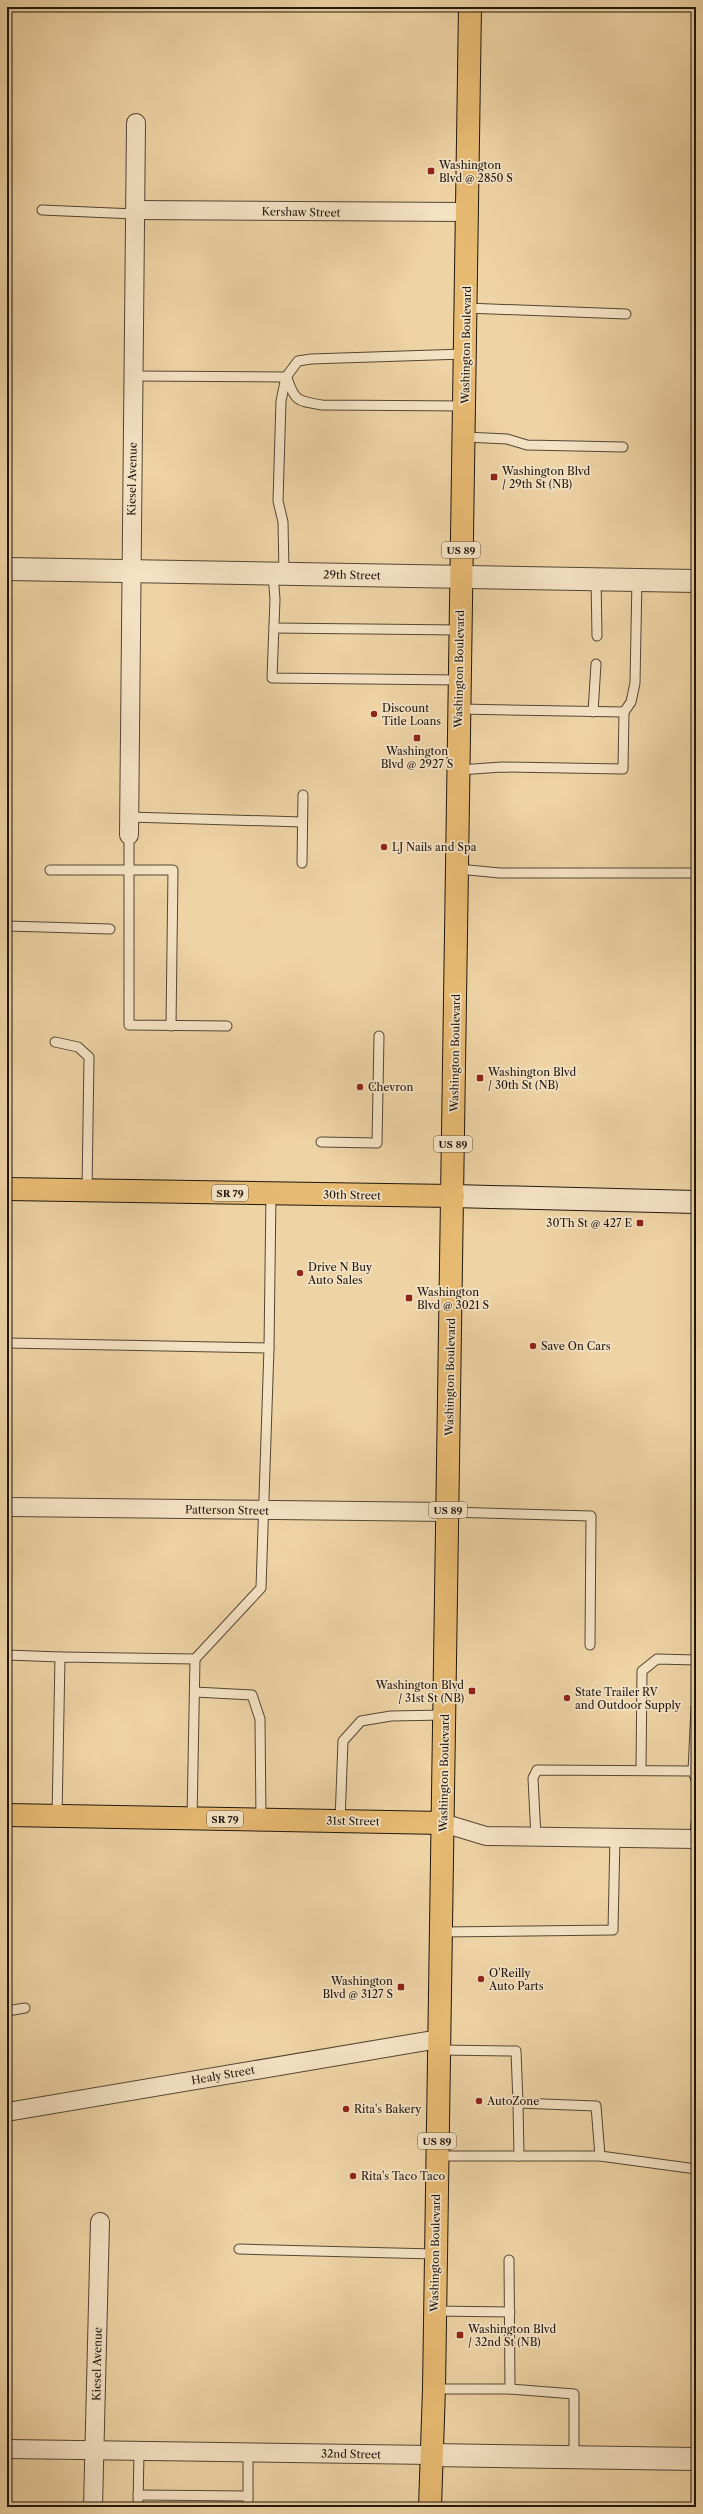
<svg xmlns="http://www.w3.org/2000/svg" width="703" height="2514" viewBox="0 0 703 2514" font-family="'Libre Caslon Text',serif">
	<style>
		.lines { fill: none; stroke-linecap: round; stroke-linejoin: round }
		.service-casing { stroke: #544634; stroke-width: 11 }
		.minor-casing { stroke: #544634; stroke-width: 20 }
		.tertiary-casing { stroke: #544634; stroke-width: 24 }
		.secondary-casing { stroke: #20170f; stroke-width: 24 }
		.primary-casing { stroke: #20170f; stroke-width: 24 }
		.service { stroke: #f4e2c4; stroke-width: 9 }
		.minor { stroke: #f4e2c4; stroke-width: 18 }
		.tertiary { stroke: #f4e2c4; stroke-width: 22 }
		.secondary { stroke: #f4e2c4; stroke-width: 22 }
		.primary { stroke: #e7ba72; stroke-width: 22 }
		.poi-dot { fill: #8f2418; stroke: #f4e2c4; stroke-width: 1.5 }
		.labels { text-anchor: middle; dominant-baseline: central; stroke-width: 3.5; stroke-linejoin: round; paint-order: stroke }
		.shield { fill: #f4e2c4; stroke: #605445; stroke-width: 1 }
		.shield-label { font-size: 10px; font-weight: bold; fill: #20170f }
		.poi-label { font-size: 11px; fill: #20170f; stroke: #f4e2c4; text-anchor: start }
		.street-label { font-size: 11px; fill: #20170f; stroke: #f4e2c4 }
	</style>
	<rect width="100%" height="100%" fill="#eed3a4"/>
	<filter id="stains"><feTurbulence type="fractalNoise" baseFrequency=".005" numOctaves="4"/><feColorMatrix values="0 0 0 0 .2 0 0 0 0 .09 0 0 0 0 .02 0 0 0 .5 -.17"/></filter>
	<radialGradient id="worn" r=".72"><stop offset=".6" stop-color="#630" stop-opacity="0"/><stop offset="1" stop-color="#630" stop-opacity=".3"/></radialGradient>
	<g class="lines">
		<defs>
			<g id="service">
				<path d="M42,210l93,4"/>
				<path d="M466,308l160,6"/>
				<path d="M133,376l153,1"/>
				<path d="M287,378c8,24 11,23 35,27l143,1"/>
				<path d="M465,437l42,2 20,6 96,2"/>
				<path d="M284,573l-1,-51 -5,-21 3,-100 5,-24 12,-16 13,-2 153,-5"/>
				<path d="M273,574l2,25 -3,79 187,2"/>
				<path d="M596,579l1,57"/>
				<path d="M274,628l186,2"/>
				<path d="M593,712l3,-48"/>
				<path d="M624,712l7,-10 4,-19 2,-104"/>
				<path d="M459,770l43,-3 121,2 1,-57 -164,-3"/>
				<path d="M129,817l173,5"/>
				<path d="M129,835v190l98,1"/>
				<path d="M302,863l1,-68"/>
				<path d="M458,869l42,4h196"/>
				<path d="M50,870h123l-2,156"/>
				<path d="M7,926l103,3"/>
				<path d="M55,1042l23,5 11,10 -2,133"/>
				<path d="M321,1142l56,1 2,-107"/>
				<path d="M7,1343l262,5 2,-155"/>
				<path d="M448,1512l143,4 -1,129"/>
				<path d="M7,1655l53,2"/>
				<path d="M195,1659l66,-71 8,-240"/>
				<path d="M195,1692l57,3 8,24 1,101"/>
				<path d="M641,1770l1,-99 15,-12 39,1"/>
				<path d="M693,1771l3,-64"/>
				<path d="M57,1816l3,-159 135,2 -3,160"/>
				<path d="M340,1821l3,-80 18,-20 30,-5 54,-1"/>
				<path d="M536,1838l-3,-60 4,-8 156,1 3,9"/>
				<path d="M695,1839l1,-16"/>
				<path d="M441,1932l172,-2 2,-93"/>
				<path d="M7,2011l18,-3"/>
				<path d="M439,2050l77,1 2,52"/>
				<path d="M437,2156h163l96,13"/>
				<path d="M519,2156l-1,-53 78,3 4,50"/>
				<path d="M239,2249l196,5"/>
				<path d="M509,2260l1,129"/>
				<path d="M435,2311l75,1"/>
				<path d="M434,2389h76l64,5v63"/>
				<path d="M138,2495l110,1"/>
				<path d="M138,2507l1,-56"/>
				<path d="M248,2507v-54"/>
			</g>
			<g id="minor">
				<path d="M135,210l332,2"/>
				<path d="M129,835l7,-712"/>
				<path d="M7,1507l441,5"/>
				<path d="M443,1823l43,13 210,3"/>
				<path d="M7,2112l432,-73"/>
				<path d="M7,2449l425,6"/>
				<path d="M93,2507l7,-285"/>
			</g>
			<g id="tertiary">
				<path d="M7,569l689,12"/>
				<path d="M432,2455l264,4"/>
			</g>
			<path id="secondary" d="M453,1196l243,6"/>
			<g id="primary">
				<path d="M7,1189l446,7"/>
				<path d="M7,1815l436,8"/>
				<path d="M430,2507l4,-118 36,-2382"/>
			</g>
		</defs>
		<!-- service casing -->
		<use href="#service" class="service-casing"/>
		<!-- minor casing -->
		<use href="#minor" class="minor-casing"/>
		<!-- tertiary casing -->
		<use href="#tertiary" class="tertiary-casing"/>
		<!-- secondary casing -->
		<use href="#secondary" class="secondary-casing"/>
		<!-- primary casing -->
		<use href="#primary" class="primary-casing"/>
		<!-- service -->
		<use href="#service" class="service"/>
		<!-- minor -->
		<use href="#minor" class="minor"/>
		<!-- tertiary -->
		<use href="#tertiary" class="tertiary"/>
		<!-- secondary -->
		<use href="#secondary" class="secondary"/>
		<!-- primary -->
		<use href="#primary" class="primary"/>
	</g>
	<!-- markers -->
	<g class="poi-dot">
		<rect x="427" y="167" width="8" height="8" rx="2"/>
		<rect x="490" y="473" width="8" height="8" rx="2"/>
		<circle cx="374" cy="714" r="4"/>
		<rect x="413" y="734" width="8" height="8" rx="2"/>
		<circle cx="384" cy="847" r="4"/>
		<rect x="476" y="1074" width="8" height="8" rx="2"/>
		<circle cx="360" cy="1087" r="4"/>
		<rect x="636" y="1219" width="8" height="8" rx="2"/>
		<circle cx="300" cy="1273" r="4"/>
		<rect x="405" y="1294" width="8" height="8" rx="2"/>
		<circle cx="533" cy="1346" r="4"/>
		<rect x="468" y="1687" width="8" height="8" rx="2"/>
		<circle cx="567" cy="1698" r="4"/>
		<circle cx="481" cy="1979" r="4"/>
		<rect x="397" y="1983" width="8" height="8" rx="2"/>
		<circle cx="479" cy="2101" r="4"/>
		<circle cx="346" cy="2109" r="4"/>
		<circle cx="353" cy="2176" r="4"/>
		<rect x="456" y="2331" width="8" height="8" rx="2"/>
	</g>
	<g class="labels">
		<!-- shield labels -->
		<g class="shield">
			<rect x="442" y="542" width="38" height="16" rx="3"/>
			<rect x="434" y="1136" width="38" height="16" rx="3"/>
			<rect x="212" y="1185" width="36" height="16" rx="3"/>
			<rect x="429" y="1502" width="38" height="16" rx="3"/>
			<rect x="207" y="1811" width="36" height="16" rx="3"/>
			<rect x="418" y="2133" width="38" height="16" rx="3"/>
		</g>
		<g class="shield-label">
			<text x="461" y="550">US 89</text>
			<text x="453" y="1144">US 89</text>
			<text x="230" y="1193">SR 79</text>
			<text x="448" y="1510">US 89</text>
			<text x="225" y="1819">SR 79</text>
			<text x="437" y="2141">US 89</text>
		</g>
		<!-- poi labels -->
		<g class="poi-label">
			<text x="439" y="165">Washington<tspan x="439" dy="13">Blvd @ 2850 S</tspan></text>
			<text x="502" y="471">Washington Blvd<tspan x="502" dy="13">/ 29th St (NB)</tspan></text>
			<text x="382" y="708">Discount<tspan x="382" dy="13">Title Loans</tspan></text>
			<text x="417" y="751" text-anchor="middle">Washington<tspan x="417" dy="13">Blvd @ 2927 S</tspan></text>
			<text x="392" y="847">LJ Nails and Spa</text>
			<text x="488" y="1072">Washington Blvd<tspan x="488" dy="13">/ 30th St (NB)</tspan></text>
			<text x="368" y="1087">Chevron</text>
			<text x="632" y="1223" text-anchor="end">30Th St @ 427 E</text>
			<text x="308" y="1267">Drive N Buy<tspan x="308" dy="13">Auto Sales</tspan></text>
			<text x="417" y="1292">Washington<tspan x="417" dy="13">Blvd @ 3021 S</tspan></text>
			<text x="541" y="1346">Save On Cars</text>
			<text x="464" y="1685" text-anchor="end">Washington Blvd<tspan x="464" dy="13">/ 31st St (NB)</tspan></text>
			<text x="575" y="1692">State Trailer RV<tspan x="575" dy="13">and Outdoor Supply</tspan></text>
			<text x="489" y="1973">O'Reilly<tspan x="489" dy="13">Auto Parts</tspan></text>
			<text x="393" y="1981" text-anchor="end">Washington<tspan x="393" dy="13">Blvd @ 3127 S</tspan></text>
			<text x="487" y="2101">AutoZone</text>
			<text x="354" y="2109">Rita's Bakery</text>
			<text x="361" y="2176">Rita's Taco Taco</text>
			<text x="468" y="2329">Washington Blvd<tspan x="468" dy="13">/ 32nd St (NB)</tspan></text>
		</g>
		<!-- street labels -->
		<g class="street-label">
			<text transform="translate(301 212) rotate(1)">Kershaw Street</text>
			<text transform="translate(466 345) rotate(-89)">Washington Boulevard</text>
			<text transform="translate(132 479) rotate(-89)">Kiesel Avenue</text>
			<text transform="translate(352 575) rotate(1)">29th Street</text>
			<text transform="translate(459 669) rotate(-89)">Washington Boulevard</text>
			<text transform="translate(455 1053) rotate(-89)">Washington Boulevard</text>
			<text transform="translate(352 1195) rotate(1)">30th Street</text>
			<text transform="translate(450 1377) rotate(-89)">Washington Boulevard</text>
			<text transform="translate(227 1510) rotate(1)">Patterson Street</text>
			<text transform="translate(444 1773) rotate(-89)">Washington Boulevard</text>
			<text transform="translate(353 1821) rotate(1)">31st Street</text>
			<text transform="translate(223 2075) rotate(-10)">Healy Street</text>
			<text transform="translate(435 2253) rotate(-89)">Washington Boulevard</text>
			<text transform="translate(97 2364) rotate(-89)">Kiesel Avenue</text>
			<text transform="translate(351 2454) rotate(1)">32nd Street</text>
		</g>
	</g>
	<!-- margin -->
	<rect width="703" height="2514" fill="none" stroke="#eed3a4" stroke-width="24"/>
	<rect x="8" y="8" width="687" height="2498" fill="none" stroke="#20170f" stroke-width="2"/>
	<rect x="12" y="12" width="679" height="2490" fill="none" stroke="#20170f"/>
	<rect width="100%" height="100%" filter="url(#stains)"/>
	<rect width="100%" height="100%" fill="url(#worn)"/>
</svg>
